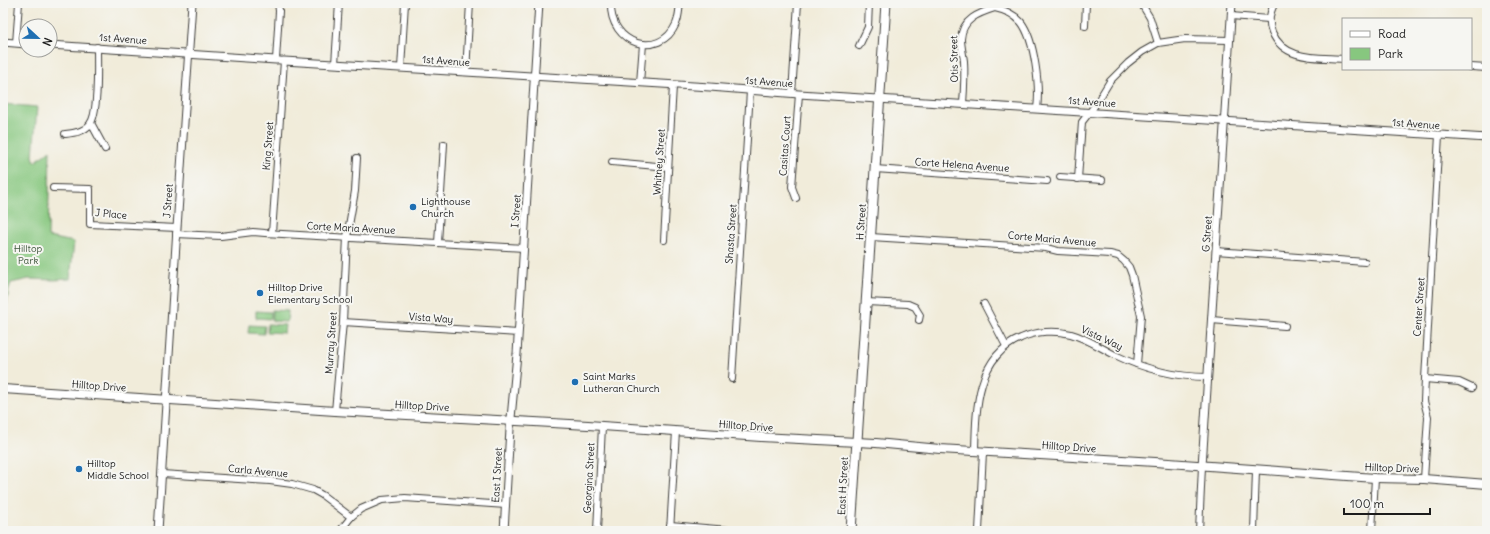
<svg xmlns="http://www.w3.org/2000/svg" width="1490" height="534" viewBox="0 0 1490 534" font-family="Delius,sans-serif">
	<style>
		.green { fill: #87c77f; stroke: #52724e }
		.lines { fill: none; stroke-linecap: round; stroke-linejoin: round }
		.minor-casing { stroke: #3c3b38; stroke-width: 8 }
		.tertiary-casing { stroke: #3c3b38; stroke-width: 9 }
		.secondary-casing { stroke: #3c3b38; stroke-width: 10 }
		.primary-casing { stroke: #3c3b38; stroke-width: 11 }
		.minor { stroke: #fff; stroke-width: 6 }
		.tertiary { stroke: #fff; stroke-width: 7 }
		.secondary { stroke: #fff; stroke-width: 8 }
		.primary { stroke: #fff; stroke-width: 9 }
		.poi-dot { fill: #1f6fb2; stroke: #f6f6f2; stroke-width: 1.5 }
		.labels { text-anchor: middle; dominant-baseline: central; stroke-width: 4; stroke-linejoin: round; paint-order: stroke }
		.street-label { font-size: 10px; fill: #1c1c1c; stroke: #f6f6f2 }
		.poi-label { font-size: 10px; fill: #1c1c1c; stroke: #f6f6f2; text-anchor: start }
		.park-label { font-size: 10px; fill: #41583f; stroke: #f6f6f2 }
	</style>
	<rect width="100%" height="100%" fill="#f6f6f2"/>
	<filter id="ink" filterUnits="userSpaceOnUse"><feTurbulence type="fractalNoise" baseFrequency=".025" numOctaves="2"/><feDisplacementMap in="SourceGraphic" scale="8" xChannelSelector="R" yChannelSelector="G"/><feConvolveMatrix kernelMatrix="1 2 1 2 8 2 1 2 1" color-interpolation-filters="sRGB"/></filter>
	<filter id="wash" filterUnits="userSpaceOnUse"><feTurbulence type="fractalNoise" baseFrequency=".012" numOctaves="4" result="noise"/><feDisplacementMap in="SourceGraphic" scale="16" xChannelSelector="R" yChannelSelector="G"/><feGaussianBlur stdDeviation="0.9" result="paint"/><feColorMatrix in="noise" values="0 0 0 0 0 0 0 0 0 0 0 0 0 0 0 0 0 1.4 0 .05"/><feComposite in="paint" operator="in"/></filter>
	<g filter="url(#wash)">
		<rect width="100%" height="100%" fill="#f1ecda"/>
		<!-- green -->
		<g class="green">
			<path d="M3,104l34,3 -4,49 2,6 15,-12 -2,87 26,5 -4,37 -16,1 -25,-1 -18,4 -2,6 -6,39z"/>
			<path d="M272,310l16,1 -1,11 -15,-1z"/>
			<path d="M256,311l15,1v7l-15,-1z"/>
			<path d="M268,324l17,1 -1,8 -17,-1z"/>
			<path d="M249,325l16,1 -1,8 -16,-1z"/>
		</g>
	</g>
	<g filter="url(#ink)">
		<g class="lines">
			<defs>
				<g id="minor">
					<path d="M611,3c-2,42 49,57 65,21 3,-7 3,-14 4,-21"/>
					<path d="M1141,3l9,15 8,25"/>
					<path d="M1275,3c-6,10 -7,19 -3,29 12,29 45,25 71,27"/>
					<path d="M995,8c10,2 19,6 26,14 14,18 19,65 16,87"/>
					<path d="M1231,16l38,3"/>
					<path d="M1085,26l1,-23"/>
					<path d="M16,43l3,-40"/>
					<path d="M859,46l9,-19 1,-24"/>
					<path d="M335,64l4,-61"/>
					<path d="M1471,67l16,1"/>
					<path d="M401,68l4,-65"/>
					<path d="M466,72l4,-69"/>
					<path d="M640,83l3,-39"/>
					<path d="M792,93l6,-90"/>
					<path d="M963,104c1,-14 2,-29 1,-43 -1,-8 -3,-15 -3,-22 1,-20 18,-26 34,-31"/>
					<path d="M91,123l14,26"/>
					<path d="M65,134c9,-1 19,-2 25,-10 9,-11 7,-61 7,-77"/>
					<path d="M612,162l56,5"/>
					<path d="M875,169l172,12"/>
					<path d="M1060,177l42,3"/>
					<path d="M1078,179l4,-57 14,-18 14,-23 18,-18 14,-11 16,-9 27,-4 44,1"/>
					<path d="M53,188l37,1v35l87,4"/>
					<path d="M796,198l-4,-11 7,-93"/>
					<path d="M272,233l12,-172 -8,-1 3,-49 -1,-8"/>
					<path d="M176,234l45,2 32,-4 12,1 259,15"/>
					<path d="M871,237l175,11 12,3 52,3 8,2 6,5 5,6 3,8 9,41 -4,48"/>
					<path d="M664,240l9,-154"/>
					<path d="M438,243l6,-99"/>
					<path d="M1216,251l149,11"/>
					<path d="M866,302l42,2 7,3 5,8 -1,5"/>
					<path d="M984,304l22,42"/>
					<path d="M1211,320l74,6"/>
					<path d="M343,322l175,11"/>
					<path d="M732,379l18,-288"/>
					<path d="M1425,379l34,3 13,6"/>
					<path d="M335,411l8,-89 4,-85 8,-46 2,-33"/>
					<path d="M975,451c1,-42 1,-94 46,-113 15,-7 34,-8 50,-4 15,4 30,14 44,21 29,14 60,22 93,22"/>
					<path d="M162,474l108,7 22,3 21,6 9,5 29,22"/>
					<path d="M1424,479l4,-62 -4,-16 1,-22 14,-244"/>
					<path d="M670,525l70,6"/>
					<path d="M340,531l11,-14 10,-8 21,-9 23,-2 101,7"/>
					<path d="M597,531l5,-105"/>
					<path d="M670,531l6,-100"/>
					<path d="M979,531l4,-79"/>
					<path d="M1199,531l3,-65"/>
					<path d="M1254,531l2,-61"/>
					<path d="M1372,531l3,-53"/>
				</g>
				<g id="tertiary">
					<path d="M3,42l23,2"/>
					<path d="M50,45l226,15"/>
					<path d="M284,61l426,26 89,7 688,44"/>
					<path d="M1202,466l30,-463"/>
					<path d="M158,531l19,-303 15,-225"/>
					<path d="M504,531l6,-102 7,-75 22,-351"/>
				</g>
				<path id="secondary" d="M3,389l332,22 253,14 173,12 115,6 64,6 215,13 220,16 49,1 63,5"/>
				<path id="primary" d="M851,531l35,-528"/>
			</defs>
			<!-- minor casing -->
			<use href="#minor" class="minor-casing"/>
			<!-- tertiary casing -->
			<use href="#tertiary" class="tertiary-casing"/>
			<!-- secondary casing -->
			<use href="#secondary" class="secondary-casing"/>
			<!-- primary casing -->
			<use href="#primary" class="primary-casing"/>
			<!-- minor -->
			<use href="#minor" class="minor"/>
			<!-- tertiary -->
			<use href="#tertiary" class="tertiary"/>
			<!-- secondary -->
			<use href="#secondary" class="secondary"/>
			<!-- primary -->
			<use href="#primary" class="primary"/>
		</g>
	</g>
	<!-- markers -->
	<g class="poi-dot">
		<circle cx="413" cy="207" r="4"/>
		<circle cx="260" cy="293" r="4"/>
		<circle cx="575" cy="382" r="4"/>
		<circle cx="79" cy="469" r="4"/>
	</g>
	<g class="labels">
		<!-- street labels -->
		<g class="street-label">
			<text transform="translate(123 39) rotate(4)">1st Avenue</text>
			<text transform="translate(954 59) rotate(-91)">Otis Street</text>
			<text transform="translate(446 61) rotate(4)">1st Avenue</text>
			<text transform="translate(769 82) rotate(4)">1st Avenue</text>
			<text transform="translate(1092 102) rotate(4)">1st Avenue</text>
			<text transform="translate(1416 124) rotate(4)">1st Avenue</text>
			<text transform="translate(268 146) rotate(-86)">King Street</text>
			<text transform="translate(785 146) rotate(-86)">Casitas Court</text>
			<text transform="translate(659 162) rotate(-86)">Whitney Street</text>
			<text transform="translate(962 165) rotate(4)">Corte Helena Avenue</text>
			<text transform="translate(168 201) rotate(-86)">J Street</text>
			<text transform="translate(516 211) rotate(-86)">I Street</text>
			<text transform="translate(111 214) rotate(5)">J Place</text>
			<text transform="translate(861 222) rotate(-86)">H Street</text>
			<text transform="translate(351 228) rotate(3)">Corte Maria Avenue</text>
			<text transform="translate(731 234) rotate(-86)">Shasta Street</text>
			<text transform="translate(1207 234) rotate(-86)">G Street</text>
			<text transform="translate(1052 239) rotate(5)">Corte Maria Avenue</text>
			<text transform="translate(1419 307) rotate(-86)">Center Street</text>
			<text transform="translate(431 318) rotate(4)">Vista Way</text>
			<text transform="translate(1102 338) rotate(25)">Vista Way</text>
			<text transform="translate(331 343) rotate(-86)">Murray Street</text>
			<text transform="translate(99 386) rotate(4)">Hilltop Drive</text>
			<text transform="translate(422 406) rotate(3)">Hilltop Drive</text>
			<text transform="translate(746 426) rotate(4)">Hilltop Drive</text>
			<text transform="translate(1069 447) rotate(4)">Hilltop Drive</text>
			<text transform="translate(1392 468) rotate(2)">Hilltop Drive</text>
			<text transform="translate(258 471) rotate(5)">Carla Avenue</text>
			<text transform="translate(497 475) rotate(-87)">East I Street</text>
			<text transform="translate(589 478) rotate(-87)">Georgina Street</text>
			<text transform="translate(843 486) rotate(-87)">East H Street</text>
		</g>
		<!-- poi labels -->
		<g class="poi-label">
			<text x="421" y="201">Lighthouse<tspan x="421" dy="12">Church</tspan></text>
			<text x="268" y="287">Hilltop Drive<tspan x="268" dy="12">Elementary School</tspan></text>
			<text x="583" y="376">Saint Marks<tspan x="583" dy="12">Lutheran Church</tspan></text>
			<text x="87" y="463">Hilltop<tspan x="87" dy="12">Middle School</tspan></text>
		</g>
		<!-- park labels -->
		<g class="park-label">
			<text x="28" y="248">Hilltop<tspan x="28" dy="12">Park</tspan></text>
		</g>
	</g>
	<!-- margin -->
	<rect width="1490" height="534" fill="none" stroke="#f6f6f2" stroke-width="16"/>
	<!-- legend -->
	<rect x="1342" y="18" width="130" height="52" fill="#f6f6f2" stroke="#9f9f9c"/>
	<rect x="1350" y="31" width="20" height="6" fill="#ffffff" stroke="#9f9f9c"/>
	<text x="1378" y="38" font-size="12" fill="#1c1c1c">Road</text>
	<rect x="1350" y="48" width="20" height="12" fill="#87c77f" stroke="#9f9f9c"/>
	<text x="1378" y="58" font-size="12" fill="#1c1c1c">Park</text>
	<!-- north arrow -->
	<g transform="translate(38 38) rotate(112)"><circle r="19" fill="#f6f6f2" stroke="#9f9f9c"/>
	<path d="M0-3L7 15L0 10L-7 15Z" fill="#1f6fb2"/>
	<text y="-6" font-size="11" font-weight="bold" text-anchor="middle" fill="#1c1c1c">N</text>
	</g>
	<!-- scale -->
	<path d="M1344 508v6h86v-6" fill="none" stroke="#1c1c1c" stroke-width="2"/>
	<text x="1350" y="508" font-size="12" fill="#1c1c1c" stroke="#f6f6f2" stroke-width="3" paint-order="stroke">100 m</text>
</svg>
